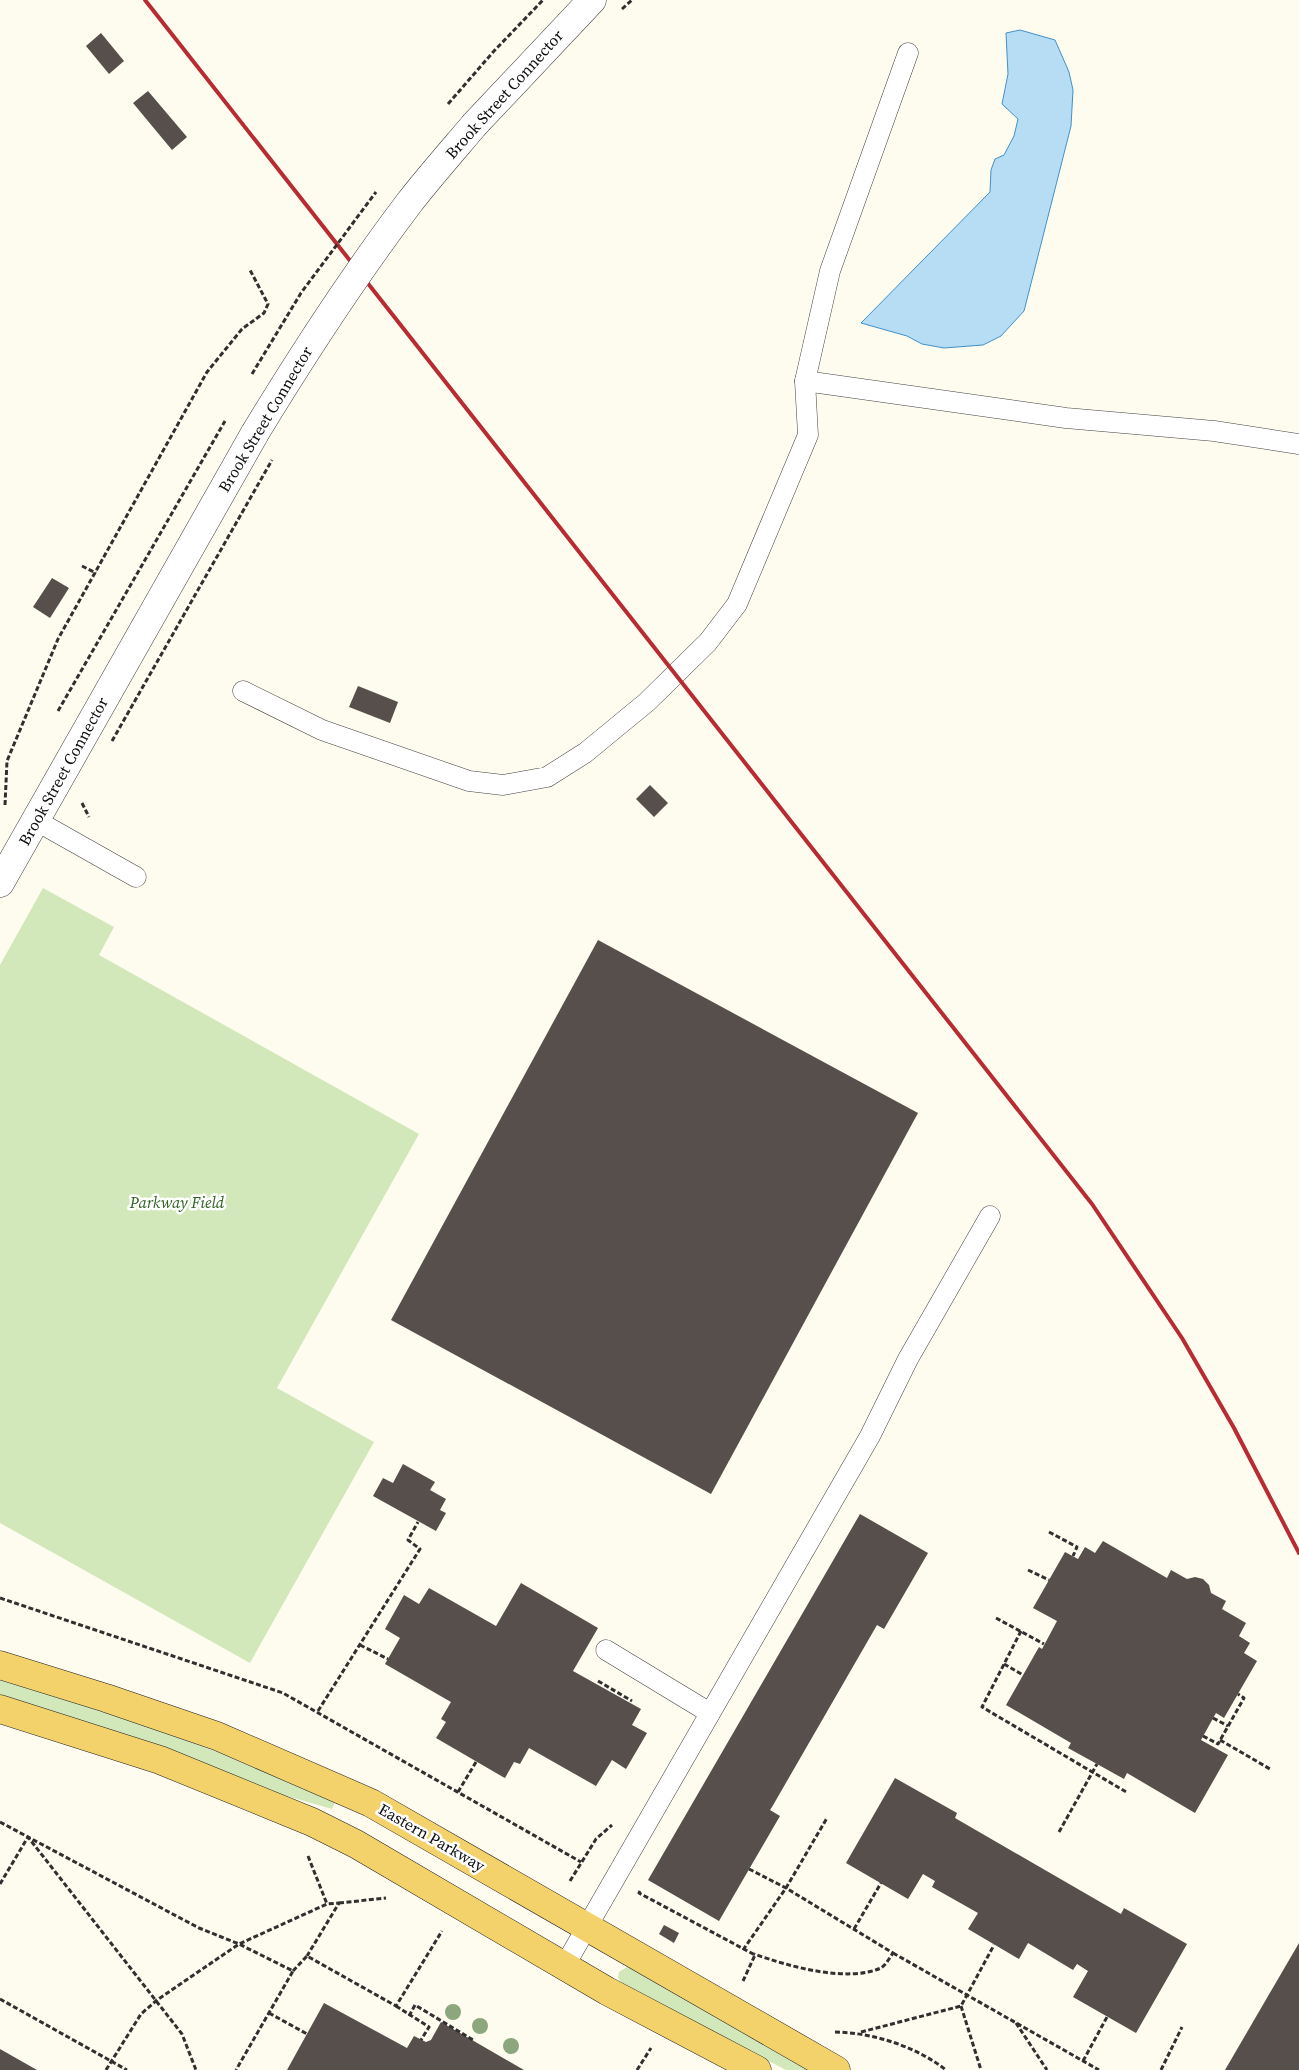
<svg xmlns="http://www.w3.org/2000/svg" width="1299" height="2070" viewBox="0 0 1299 2070" font-family="'Source Serif 4',serif">
	<style>
		.green { fill: #d2e8ba }
		.water { fill: #b6ddf4; stroke: #4092c8 }
		.building { fill: #564f4b }
		.lines { fill: none; stroke-linecap: round; stroke-linejoin: round }
		.lane-casing { stroke: #414141; stroke-width: 21 }
		.street-casing { stroke: #414141; stroke-width: 29 }
		.primary-casing { stroke: #1f1f1f; stroke-width: 29 }
		.path { stroke: #303030; stroke-width: 3; stroke-dasharray: 5 2.5; stroke-linecap: butt }
		.lane { stroke: #fff; stroke-width: 20 }
		.street { stroke: #fff; stroke-width: 28 }
		.primary { stroke: #f3d16b; stroke-width: 28 }
		.rail { stroke: #b92b32; stroke-width: 4 }
		.street-bridge-casing { stroke: #414141; stroke-width: 29; stroke-linecap: butt }
		.path-bridge { stroke: #303030; stroke-width: 3; stroke-dasharray: 5 2.5; stroke-linecap: butt }
		.street-bridge { stroke: #fff; stroke-width: 28 }
		.tree { fill: #8ca77d }
		.labels { text-anchor: middle; dominant-baseline: central; stroke-width: 5; stroke-linejoin: round; paint-order: stroke }
		.street-label { font-size: 16px; fill: #0e0e0e; stroke: #fff }
		.park-label { font-size: 16px; font-style: italic; fill: #2f6320; stroke: #fff }
	</style>
	<rect width="100%" height="100%" fill="#fefbef"/>
	<!-- green -->
	<g class="green">
		<path d="M43,888l71,39 -15,28 320,179 -142,254 97,54 -124,221 -250,-140v-558z"/>
		<path d="M0,1679l154,49 74,28 107,46 -3,7 -56,-16 -276,-98z"/>
		<path d="M627,1967l5,1 177,102h-23l-163,-85 -5,-7 1,-6z"/>
	</g>
	<!-- water -->
	<path class="water" d="M1020,30l35,10 14,32 4,18 -2,36 -47,185 -23,25 -18,9 -39,3 -22,-4 -15,-8 -46,-13 129,-131 1,-22 4,-11 9,-4 10,-19 4,-17 -16,-15 6,-30 -2,-41z"/>
	<!-- building -->
	<g class="building">
		<path d="M101,33l23,28 -15,13 -23,-28z"/>
		<path d="M148,91l39,46 -15,13 -39,-47z"/>
		<path d="M52,578l17,10 -19,30 -17,-11z"/>
		<path d="M358,686l40,16 -8,21 -41,-16z"/>
		<path d="M650,785l18,18 -14,14 -18,-18z"/>
		<path d="M598,940l320,173 -207,381 -320,-174z"/>
		<path d="M403,1464l32,18 -5,8 16,9 -6,11 6,3 -10,18 -63,-35 10,-18 10,5z"/>
		<path d="M860,1514l68,39 -44,76 -7,-4 -105,182 -2,3 10,6 -61,105 -71,-41z"/>
		<path d="M1103,1541l64,37 4,-8 16,9 8,-2 8,2 6,6 2,8 15,8 -4,8 24,14 -7,13 11,7 -6,10 13,8 -33,57 -8,-5 -15,27 27,15 -33,58 -68,-40 -3,6 -27,-15 -29,-16 3,-5 -65,-38 33,-58 3,2 15,-28 -24,-13 32,-56 13,7 7,-12 10,6z"/>
		<path d="M521,1583l77,45 -25,43 68,38 -9,16 15,8 -21,36 -14,-9 -16,26 -67,-38 -9,16 -6,-2 -9,16 -2,-1 -67,-39 10,-16 -5,-3 10,-17 -66,-38 15,-26 -15,-9 19,-34 15,9 10,-16 67,38z"/>
		<path d="M895,1778l62,35 -2,5 166,96 3,-6 63,36 -51,89 -63,-36 15,-26 -11,-7 -4,6 -45,-27 -9,16 -51,-30 10,-16 -46,-26 3,-6 -12,-7 -15,25 -62,-36z"/>
		<path d="M664,1925l15,8 -5,10 -15,-9z"/>
		<path d="M1299,1943v127h-74z"/>
		<path d="M324,2003l83,45 7,-12 12,6 5,-2 10,-18 83,48h-237z"/>
		<path d="M0,2049l37,21h-37z"/>
	</g>
	<g class="lines">
		<defs>
			<g id="lane">
				<path d="M805,381l261,37 148,13 85,13"/>
				<path d="M243,691l79,39 147,51 34,4 44,-8 38,-24 62,-51 61,-60 29,-38 71,-169 -3,-54 25,-110 78,-218"/>
				<path d="M35,820l101,57"/>
				<path d="M606,1650l104,63"/>
				<path d="M565,1965l305,-529 38,-77 82,-143"/>
			</g>
			<g id="street">
				<path d="M475,124l117,-124"/>
				<path d="M0,883l255,-450"/>
			</g>
			<g id="primary">
				<path d="M0,1665l106,33 111,38 154,67 465,267"/>
				<path d="M0,1709l160,51 152,62 44,22 251,147 150,79"/>
			</g>
		</defs>
		<!-- lane casing -->
		<use href="#lane" class="lane-casing"/>
		<!-- street casing -->
		<use href="#street" class="street-casing"/>
		<!-- primary casing -->
		<use href="#primary" class="primary-casing"/>
		<!-- path -->
		<g class="path">
			<path d="M622,9l10,-9"/>
			<path d="M82,566l14,7"/>
			<path d="M82,803l7,14"/>
			<path d="M5,805l2,-44 51,-122 149,-267 35,-43 22,-16 4,-9 -18,-34"/>
			<path d="M1049,1532l28,15 -4,9"/>
			<path d="M1028,1570l21,10"/>
			<path d="M0,1598l283,95 298,169"/>
			<path d="M996,1618l48,26"/>
			<path d="M1021,1631l-39,76 146,86"/>
			<path d="M360,1645l28,14"/>
			<path d="M1004,1664l19,11"/>
			<path d="M598,1681l34,20"/>
			<path d="M318,1711l102,-162 -12,-9 10,-18"/>
			<path d="M1213,1718l15,8"/>
			<path d="M1203,1736l15,8 26,-46 -6,-4"/>
			<path d="M1220,1740l50,29"/>
			<path d="M458,1792l18,-30"/>
			<path d="M0,1822l28,15 154,197 14,36"/>
			<path d="M1059,1832l38,-68"/>
			<path d="M308,1856l19,48"/>
			<path d="M749,1869l37,19 107,65c-3,4 -7,12 -12,15 -35,15 -93,-2 -127,-14"/>
			<path d="M570,1881l26,-42 16,-14"/>
			<path d="M0,1884l28,-47 171,91 40,16 54,27 -57,99"/>
			<path d="M640,1891l-1,2 116,62 -12,26"/>
			<path d="M339,1903l47,-5"/>
			<path d="M854,1929l27,-46"/>
			<path d="M743,1950l43,-62 41,-70"/>
			<path d="M893,1953l206,117"/>
			<path d="M293,1971l14,-15 89,50 46,-75"/>
			<path d="M0,1999l127,71"/>
			<path d="M396,2006l33,21 -8,13"/>
			<path d="M961,2006l20,64"/>
			<path d="M269,2013l38,21"/>
			<path d="M409,2016l6,-11 58,35"/>
			<path d="M1016,2023l31,47"/>
			<path d="M835,2032c39,1 80,14 111,38"/>
			<path d="M861,2032l100,-26 33,-61"/>
			<path d="M1083,2061l24,-44"/>
			<path d="M106,2070l35,-56 16,-14 82,-56 88,-40 12,-1 -32,53"/>
			<path d="M637,2070l14,-22"/>
			<path d="M1161,2070l21,-43"/>
		</g>
		<!-- lane -->
		<use href="#lane" class="lane"/>
		<!-- street -->
		<use href="#street" class="street"/>
		<!-- primary -->
		<use href="#primary" class="primary"/>
		<!-- rail -->
		<path class="rail" d="M145,0l947,1204 90,134 52,90 65,125"/>
		<defs>
			<path id="street-bridge" d="M255,433c48,-79 98,-156 154,-230 21,-27 44,-53 66,-79"/>
		</defs>
		<!-- street-bridge casing -->
		<use href="#street-bridge" class="street-bridge-casing"/>
		<!-- path-bridge -->
		<g class="path-bridge">
			<path d="M448,104l46,-53 49,-51"/>
			<path d="M252,374l49,-81 75,-101"/>
			<path d="M58,711l167,-290"/>
			<path d="M112,741l160,-281"/>
		</g>
		<!-- street-bridge -->
		<use href="#street-bridge" class="street-bridge"/>
	</g>
	<!-- trees -->
	<g class="tree">
		<circle cx="453" cy="2012" r="8"/>
		<circle cx="480" cy="2026" r="8"/>
		<circle cx="511" cy="2046" r="8"/>
	</g>
	<g class="labels">
		<!-- street labels -->
		<g class="street-label">
			<text transform="translate(504 94) rotate(-48)">Brook Street Connector</text>
			<text transform="translate(265 419) rotate(-59)">Brook Street Connector</text>
			<text transform="translate(63 771) rotate(-61)">Brook Street Connector</text>
			<text transform="translate(432 1837) rotate(30)">Eastern Parkway</text>
		</g>
		<!-- park labels -->
		<g class="park-label">
			<text x="177" y="1202">Parkway Field</text>
		</g>
	</g>
</svg>
